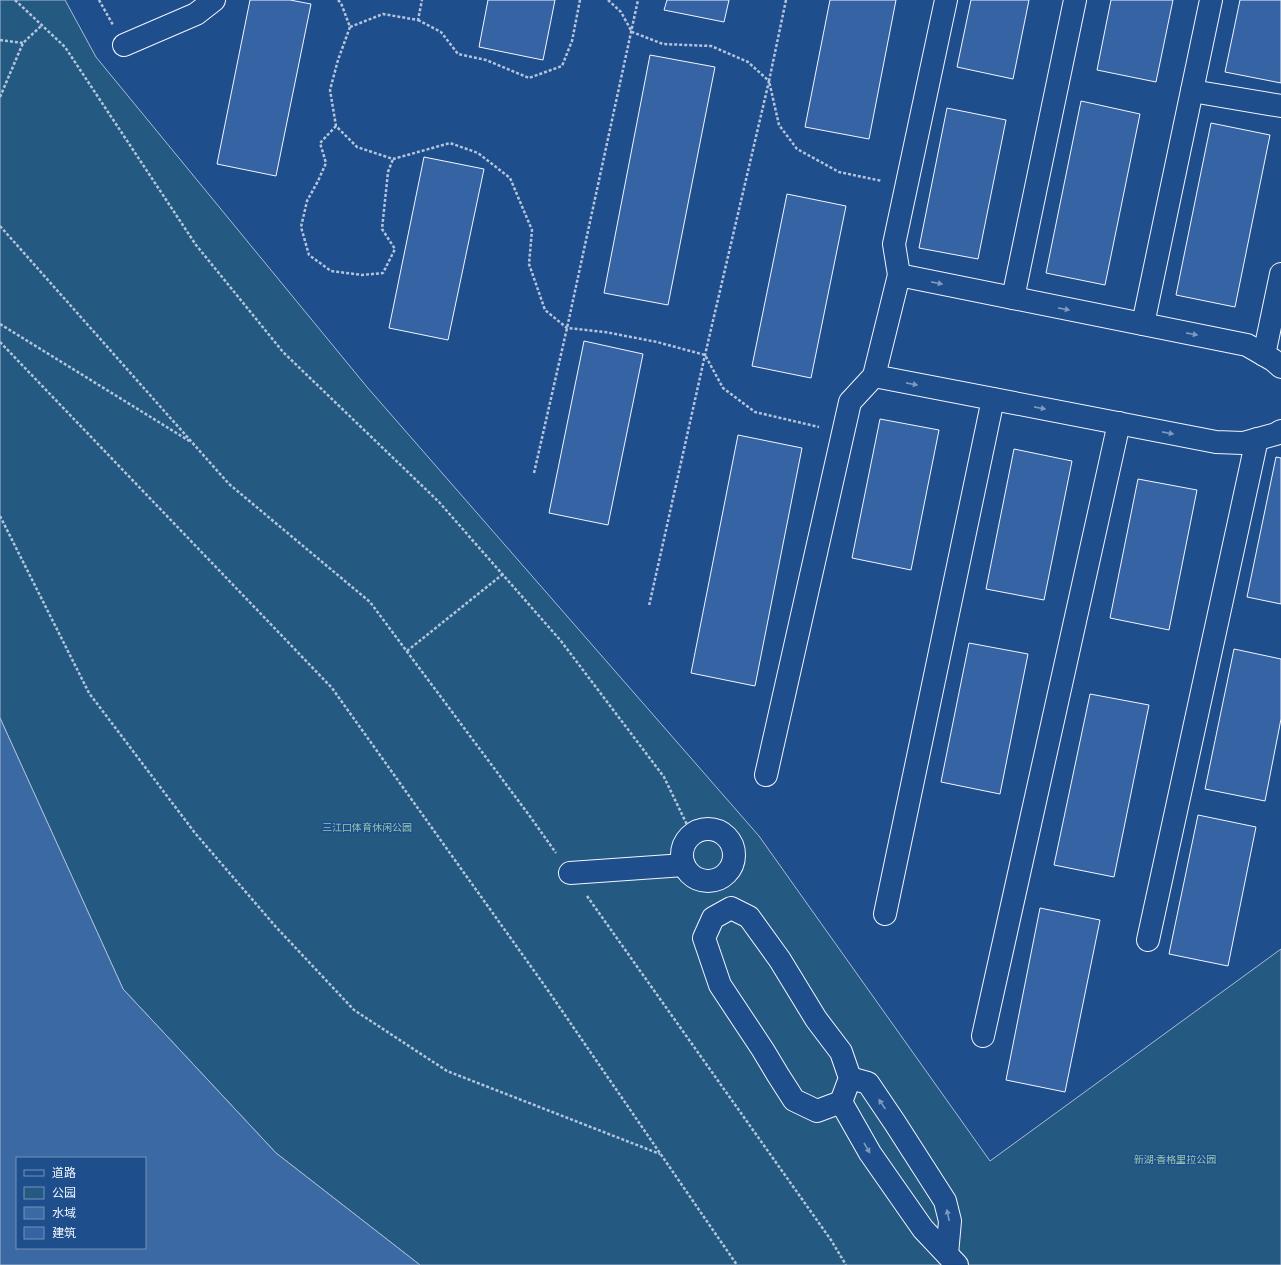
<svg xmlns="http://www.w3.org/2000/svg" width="1281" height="1265" viewBox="0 0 1281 1265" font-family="Commissioner,'Noto Sans SC',sans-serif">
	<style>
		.green { fill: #245a82; stroke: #a8bbd7 }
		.water { fill: #3b69a3; stroke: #a8bbd7; fill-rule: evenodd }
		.building { fill: #3563a3; stroke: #f2f6ff }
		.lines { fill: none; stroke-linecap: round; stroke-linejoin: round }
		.minor-casing { stroke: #f2f6ff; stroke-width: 24 }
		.path { stroke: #b3c4dc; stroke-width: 2.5; stroke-dasharray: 3 2; stroke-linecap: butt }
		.minor { stroke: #1f4e8c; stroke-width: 22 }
		.oneway { fill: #7e9ac0 }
		.labels { text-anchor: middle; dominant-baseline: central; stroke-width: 3; stroke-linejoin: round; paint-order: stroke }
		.park-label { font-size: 10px; fill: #97c8a6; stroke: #1f4e8c }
	</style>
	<rect width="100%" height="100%" fill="#1f4e8c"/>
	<!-- green -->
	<path class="green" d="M0,0h65l31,57 271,330 392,449 231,325 291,-212v316h-861l-144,-112 -153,-164 -123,-271z"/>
	<!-- water -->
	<path class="water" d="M0,718l123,271 153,164 144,112h-420zM17,1158h128v90h-128z"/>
	<!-- building -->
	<g class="building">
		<path d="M250,0h40l21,4 -35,172 -59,-12z"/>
		<path d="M488,0h67l-12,60 -64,-13z"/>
		<path d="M667,0h62l-5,22 -60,-12z"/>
		<path d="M830,0h66l-27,139 -64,-12z"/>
		<path d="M971,0h58l-16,79 -56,-12z"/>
		<path d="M1111,0h62l-17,82 -59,-12z"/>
		<path d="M1240,0h41v83l-56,-11z"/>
		<path d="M650,55l65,12 -47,238 -64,-12z"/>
		<path d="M1081,101l59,13 -35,171 -59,-12z"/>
		<path d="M947,108l59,12 -28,139 -59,-11z"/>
		<path d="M1211,123l59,12 -35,172 -59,-12z"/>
		<path d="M424,157l60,12 -36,171 -59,-12z"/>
		<path d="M787,194l59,12 -35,172 -59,-12z"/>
		<path d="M584,341l59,13 -35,171 -59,-12z"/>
		<path d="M880,419l59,11 -28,140 -59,-12z"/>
		<path d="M738,435l64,13 -47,238 -64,-13z"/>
		<path d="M1014,449l58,12 -28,139 -58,-11z"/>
		<path d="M1276,457l5,1v146l-34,-7z"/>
		<path d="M1138,479l59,11 -28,140 -59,-12z"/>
		<path d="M969,643l59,11 -28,140 -59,-12z"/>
		<path d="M1234,649l47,10v60l-16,82 -60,-12z"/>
		<path d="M1090,694l59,11 -35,172 -60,-12z"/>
		<path d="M1198,815l58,12 -28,139 -59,-12z"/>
		<path d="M1040,908l60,12 -35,172 -59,-12z"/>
	</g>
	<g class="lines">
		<defs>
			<g id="minor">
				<path d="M124,45l72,-31 18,-14"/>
				<path d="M1192,91l89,15"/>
				<path d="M899,275l348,70 26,15 8,7"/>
				<path d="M1013,298l62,-298"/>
				<path d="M1143,324l68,-324"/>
				<path d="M1264,355l17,-81"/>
				<path d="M874,376l342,66 27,1 33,-9 5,-3"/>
				<path d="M766,775l84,-373 24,-26 25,-101 -5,-31 52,-244"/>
				<circle cx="708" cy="855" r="26"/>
				<path d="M570,873l114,-8"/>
				<path d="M731,908l18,9 31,43 36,59 25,33 9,26 -9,24 -24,9 -23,-11 -16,-25 -15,-25 -43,-65 -16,-47 9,-20z"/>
				<path d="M885,914l108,-515"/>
				<path d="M1148,940l109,-501"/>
				<path d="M983,1036l136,-613"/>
				<path d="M850,1078l18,5 27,40 50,78 5,20 -3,33"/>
				<path d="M841,1102l29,51 53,76 34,36"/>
			</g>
		</defs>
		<!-- minor casing -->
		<use href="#minor" class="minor-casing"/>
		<!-- path -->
		<g class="path">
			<path d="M15,0l50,47 131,198 87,107 156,150 122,139 103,136 28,58"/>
			<path d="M99,0l14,25"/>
			<path d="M338,0l3,3 9,24 -12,33 -8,30 6,36 21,21 36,12 57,-16 28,10 32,25 22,52 -3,34 16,46 22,18 38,4 52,10 48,13 18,33 32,24 64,15"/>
			<path d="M608,0l13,12 11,20 31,12 48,2 37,16 21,19 -64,274 -56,251"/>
			<path d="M786,0l-17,81 10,44 18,24 42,23 43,9"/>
			<path d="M418,20l23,12 17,22 28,6 43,18 33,-12 10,-25 8,-41"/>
			<path d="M350,27l33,-13 35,6 4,-20"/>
			<path d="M0,40l23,3"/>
			<path d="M0,97l23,-54 19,-18"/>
			<path d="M336,126l-16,17 6,20 -8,18 -11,20 -6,26 8,28 22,16 31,4 21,-2 12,-24 -13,-20 6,-57 5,-13"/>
			<path d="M0,226l229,258 141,118 159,213 27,38"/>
			<path d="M0,324l191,118"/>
			<path d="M0,342l332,346 215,301 190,276"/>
			<path d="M534,473l33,-145 71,-328"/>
			<path d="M0,516l89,177 106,140 81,94 78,83 93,61 213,83"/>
			<path d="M407,651l96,-77"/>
			<path d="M587,896l244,344 15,25"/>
		</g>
		<!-- minor -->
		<use href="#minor" class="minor"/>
	</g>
	<!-- one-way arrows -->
	<defs><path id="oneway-solid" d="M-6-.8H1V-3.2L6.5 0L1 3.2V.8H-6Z"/></defs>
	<g class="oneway">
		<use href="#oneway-solid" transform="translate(937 283) rotate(11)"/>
		<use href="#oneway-solid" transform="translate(1064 309) rotate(11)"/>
		<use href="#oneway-solid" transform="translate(1192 334) rotate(11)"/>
		<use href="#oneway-solid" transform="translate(912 384) rotate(11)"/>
		<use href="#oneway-solid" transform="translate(1040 408) rotate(11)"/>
		<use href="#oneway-solid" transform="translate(1168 433) rotate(11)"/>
		<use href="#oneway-solid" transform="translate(882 1104) rotate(-124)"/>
		<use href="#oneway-solid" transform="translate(867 1148) rotate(60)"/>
		<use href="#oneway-solid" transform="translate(948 1215) rotate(-102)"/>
	</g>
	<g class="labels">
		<!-- park labels -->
		<g class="park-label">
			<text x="367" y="827">三江口体育休闲公园</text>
			<text x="1175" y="1159">新湖·香格里拉公园</text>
		</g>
	</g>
	<!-- legend -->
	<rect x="16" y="1157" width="130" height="92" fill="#1f4e8c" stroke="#7391ba"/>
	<rect x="24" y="1170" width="20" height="6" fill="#1f4e8c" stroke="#7391ba"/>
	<text x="52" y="1177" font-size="12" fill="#f2f6ff">道路</text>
	<rect x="24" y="1187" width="20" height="12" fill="#245a82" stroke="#7391ba"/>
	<text x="52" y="1197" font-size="12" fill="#f2f6ff">公园</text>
	<rect x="24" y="1207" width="20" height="12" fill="#3b69a3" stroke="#7391ba"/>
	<text x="52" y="1217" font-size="12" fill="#f2f6ff">水域</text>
	<rect x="24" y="1227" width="20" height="12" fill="#3563a3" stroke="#7391ba"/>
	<text x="52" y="1237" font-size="12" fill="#f2f6ff">建筑</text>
</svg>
